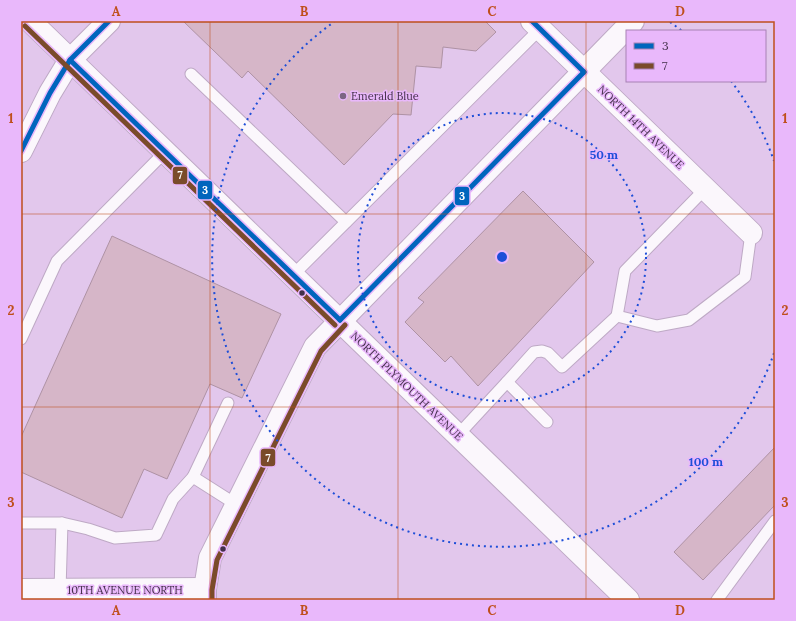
<svg xmlns="http://www.w3.org/2000/svg" width="796" height="621" viewBox="0 0 796 621" font-family="Lora,serif">
	<style>
		.building { fill: #d6b6c8; stroke: #ae92a4 }
		.lines { fill: none; stroke-linecap: round; stroke-linejoin: round }
		.lane-casing { stroke: #bea9c5; stroke-width: 13 }
		.street-casing { stroke: #bea9c5; stroke-width: 24 }
		.secondary-casing { stroke: #bea9c5; stroke-width: 24 }
		.lane { stroke: #fbf7fc; stroke-width: 11 }
		.street { stroke: #fbf7fc; stroke-width: 22 }
		.secondary { stroke: #fbf7fc; stroke-width: 22 }
		.bus-1-casing { stroke: #e9b8fb; stroke-width: 8 }
		.bus-2-casing { stroke: #e9b8fb; stroke-width: 8 }
		.bus-1 { stroke: #0065bd; stroke-width: 5 }
		.bus-2 { stroke: #7a4b2a; stroke-width: 5 }
		.grid { fill: none; stroke: #bf4f1c; stroke-width: 1; stroke-opacity: 0.55 }
		.ring { fill: none; stroke: #1d4ed8; stroke-width: 2; stroke-dasharray: 2 4 }
		.poi-dot { fill: #7b6583; stroke: #e9b8fb; stroke-width: 1.5 }
		.bus-dot { fill: #43304a; stroke: #e9b8fb; stroke-width: 1.5 }
		.labels { text-anchor: middle; dominant-baseline: central; stroke-width: 3; stroke-linejoin: round; paint-order: stroke }
		.poi-label { font-size: 11px; fill: #43304a; stroke: #e9b8fb; text-anchor: start }
		.street-label { font-size: 11px; fill: #43304a; stroke: #e9b8fb }
		.centre { fill: #1d4ed8; stroke: #e9b8fb; stroke-width: 2 }
		.ring-label { font-size: 12px; text-anchor: middle; font-weight: bold; fill: #1d4ed8; stroke: #e9b8fb; stroke-width: 3; stroke-linejoin: round; paint-order: stroke }
		.line-badge { stroke: #e9b8fb; stroke-width: 1.5 }
		.badge-label { font-size: 11px; text-anchor: middle; font-weight: bold; fill: #fff }
		.neatline { fill: none; stroke: #bf4f1c; stroke-width: 1.5 }
		.grid-label { font-size: 13px; text-anchor: middle; font-weight: bold; fill: #bf4f1c }
	</style>
	<rect width="100%" height="100%" fill="#e2c7ec"/>
	<!-- building -->
	<g class="building">
		<path d="M183,21h302l11,11 -20,19 -33,-4 -2,21 -25,-2 -5,49 -18,-1 -49,51 -96,-94 -6,7z"/>
		<path d="M523,191l71,71 -116,124 -27,-30 -6,6 -40,-40 19,-20 -6,-4z"/>
		<path d="M112,236l169,78 -39,84 -32,-14 -43,95 -23,-10 -22,49 -101,-46v-35z"/>
		<path d="M775,447v58l-72,75 -29,-28z"/>
	</g>
	<g class="lines">
		<defs>
			<g id="lane">
				<path d="M191,74l155,148"/>
				<path d="M705,189l-80,82 -8,45 40,10 32,-6 56,-43 6,-44"/>
				<path d="M293,275l247,-246"/>
				<path d="M21,339l36,-78 108,-109"/>
				<path d="M507,382l27,-30 8,-1 6,2 14,14 55,-51"/>
				<path d="M458,435l49,-53 40,40"/>
				<path d="M193,477l35,-74"/>
				<path d="M21,523h41l26,6 27,9 41,-3 17,-36 20,-22 44,28"/>
				<path d="M60,590l2,-67"/>
				<path d="M717,600l58,-79"/>
			</g>
			<path id="street" d="M532,21l219,212"/>
			<g id="secondary">
				<path d="M30,21l598,579"/>
				<path d="M21,151l29,-58 20,-33 39,-39"/>
				<path d="M21,590l184,-1"/>
				<path d="M205,600v-11l5,-31 105,-211 318,-326"/>
			</g>
		</defs>
		<!-- lane casing -->
		<use href="#lane" class="lane-casing"/>
		<!-- street casing -->
		<use href="#street" class="street-casing"/>
		<!-- secondary casing -->
		<use href="#secondary" class="secondary-casing"/>
		<!-- lane -->
		<use href="#lane" class="lane"/>
		<!-- street -->
		<use href="#street" class="street"/>
		<!-- secondary -->
		<use href="#secondary" class="secondary"/>
		<defs>
			<g id="bus-1">
				<path d="M532,21l52,51"/>
				<path d="M70,60l270,260"/>
				<path d="M21,151l29,-58 20,-33 39,-39"/>
				<path d="M340,320l244,-248"/>
			</g>
			<g id="bus-2">
				<path d="M25,26l310,299"/>
				<path d="M212,600v-10l5,-30 104,-209 24,-26"/>
			</g>
		</defs>
		<!-- bus-1 casing -->
		<use href="#bus-1" class="bus-1-casing"/>
		<!-- bus-2 casing -->
		<use href="#bus-2" class="bus-2-casing"/>
		<!-- bus-1 -->
		<use href="#bus-1" class="bus-1"/>
		<!-- bus-2 -->
		<use href="#bus-2" class="bus-2"/>
	</g>
	<!-- grid -->
	<path class="grid" d="M210,21v579M398,21v579M586,21v579M21,214h754M21,407h754"/>
	<!-- distance rings -->
	<g class="ring">
		<circle cx="502" cy="257" r="144"/>
		<path d="M774 353A289 289 0 1 1 334 22M670 22A289 289 0 0 1 682 31M731 81A289 289 0 0 1 774 161"/>
	</g>
	<!-- markers -->
	<circle class="poi-dot" cx="343" cy="96" r="4"/>
	<g class="bus-dot">
		<circle cx="302" cy="293" r="3.5"/>
		<circle cx="223" cy="549" r="3.5"/>
	</g>
	<g class="labels">
		<!-- poi labels -->
		<g class="poi-label">
			<text x="351" y="96">Emerald Blue</text>
		</g>
		<!-- street labels -->
		<g class="street-label">
			<text transform="translate(641 127) rotate(44)">NORTH 14TH AVENUE</text>
			<text transform="translate(407 386) rotate(44)">NORTH PLYMOUTH AVENUE</text>
			<text x="125" y="590">10TH AVENUE NORTH</text>
		</g>
	</g>
	<circle cx="502" cy="257" r="6" class="centre"/>
	<g class="ring-label">
		<text x="604" y="159">50 m</text>
		<text x="706" y="466">100 m</text>
	</g>
	<g class="line-badge">
		<rect x="172" y="166" width="16" height="19" rx="4" fill="#7a4b2a"/>
		<rect x="197" y="180" width="16" height="20" rx="4" fill="#0065bd"/>
		<rect x="454" y="186" width="16" height="20" rx="4" fill="#0065bd"/>
		<rect x="260" y="448" width="16" height="19" rx="4" fill="#7a4b2a"/>
	</g>
	<g class="badge-label">
		<text x="180" y="179">7</text>
		<text x="205" y="194">3</text>
		<text x="462" y="200">3</text>
		<text x="268" y="462">7</text>
	</g>
	<!-- border -->
	<rect width="796" height="621" fill="none" stroke="#e9b8fb" stroke-width="44"/>
	<!-- legend -->
	<rect x="626" y="30" width="140" height="52" fill="#e9b8fb" stroke="#a782b4"/>
	<rect x="634" y="43" width="20" height="6" fill="#0065bd" stroke="#a782b4"/>
	<text x="662" y="50" font-size="12" fill="#43304a">3</text>
	<rect x="634" y="63" width="20" height="6" fill="#7a4b2a" stroke="#a782b4"/>
	<text x="662" y="70" font-size="12" fill="#43304a">7</text>
	<rect x="22" y="22" width="752" height="577" class="neatline"/>
	<g class="grid-label">
		<text x="116" y="16">A</text>
		<text x="304" y="16">B</text>
		<text x="492" y="16">C</text>
		<text x="680" y="16">D</text>
		<text x="11" y="123">1</text>
		<text x="785" y="123">1</text>
		<text x="11" y="315">2</text>
		<text x="785" y="315">2</text>
		<text x="11" y="507">3</text>
		<text x="785" y="507">3</text>
		<text x="116" y="615">A</text>
		<text x="304" y="615">B</text>
		<text x="492" y="615">C</text>
		<text x="680" y="615">D</text>
	</g>
</svg>
